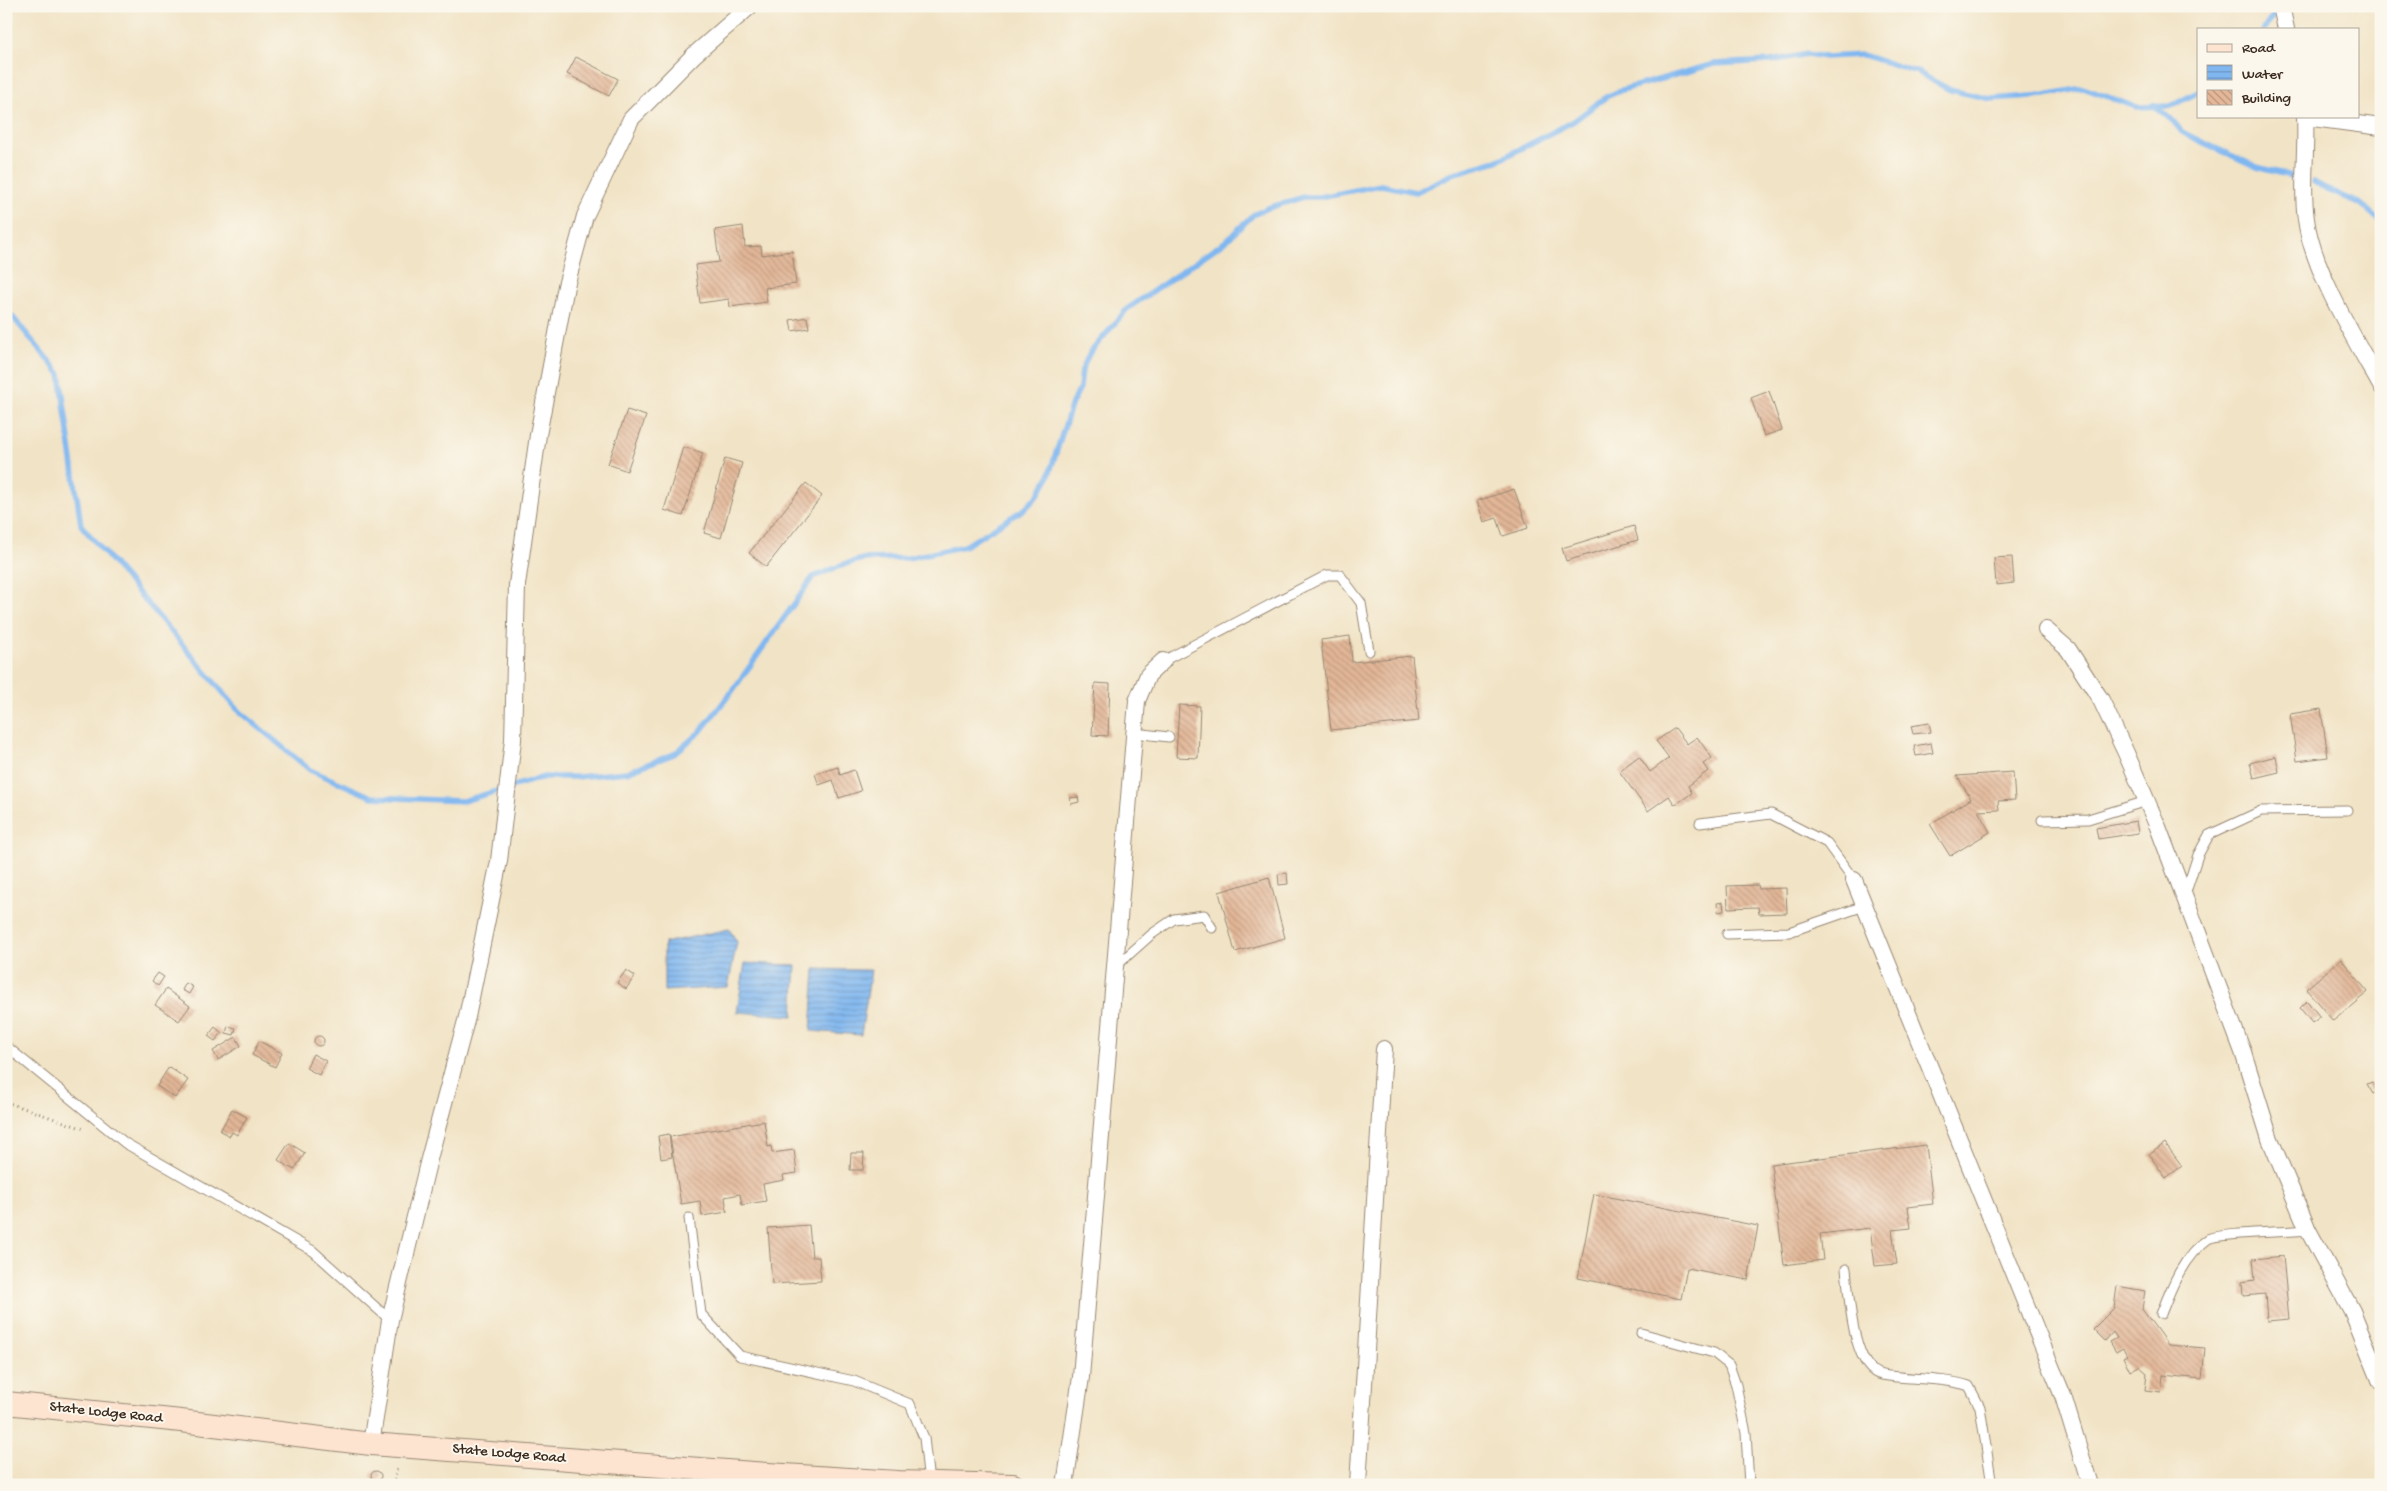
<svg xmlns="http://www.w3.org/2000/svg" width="2387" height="1491" viewBox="0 0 2387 1491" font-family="'Gochi Hand',sans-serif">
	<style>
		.water { fill: url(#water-rules); stroke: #5e7087 }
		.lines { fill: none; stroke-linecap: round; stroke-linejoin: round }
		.stream { stroke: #80b7f0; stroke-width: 5.5 }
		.building { fill: url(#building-back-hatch) }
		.lane-casing { stroke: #968672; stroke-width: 11 }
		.street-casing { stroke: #968672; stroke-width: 18 }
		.secondary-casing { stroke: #968672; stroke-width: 24 }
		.path { stroke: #968672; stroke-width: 3; stroke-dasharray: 1 4; stroke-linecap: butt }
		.lane { stroke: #fff; stroke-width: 9 }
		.street { stroke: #fff; stroke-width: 16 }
		.secondary { stroke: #fde4d1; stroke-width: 22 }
		.labels { text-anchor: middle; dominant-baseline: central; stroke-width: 4; stroke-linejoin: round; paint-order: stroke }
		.street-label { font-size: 15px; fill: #3b2a1e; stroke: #fbf7ec }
	</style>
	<defs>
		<pattern id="water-rules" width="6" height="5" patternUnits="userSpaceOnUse" patternTransform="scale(1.25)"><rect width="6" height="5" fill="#80b7f0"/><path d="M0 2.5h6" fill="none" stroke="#6a95c2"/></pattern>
		<pattern id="building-back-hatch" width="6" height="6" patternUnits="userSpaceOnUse" patternTransform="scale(1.25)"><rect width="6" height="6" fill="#e3b798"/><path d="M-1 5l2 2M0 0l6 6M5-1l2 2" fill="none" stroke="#b9957b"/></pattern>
	</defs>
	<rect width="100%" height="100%" fill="#fbf7ec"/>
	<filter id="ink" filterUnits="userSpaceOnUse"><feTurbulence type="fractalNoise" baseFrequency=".02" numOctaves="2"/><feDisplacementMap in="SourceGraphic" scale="10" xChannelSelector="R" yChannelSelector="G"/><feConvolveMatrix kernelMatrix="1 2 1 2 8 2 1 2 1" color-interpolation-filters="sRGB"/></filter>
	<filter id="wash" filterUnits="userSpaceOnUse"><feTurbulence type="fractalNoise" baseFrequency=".0096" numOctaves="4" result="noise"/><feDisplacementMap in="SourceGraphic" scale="20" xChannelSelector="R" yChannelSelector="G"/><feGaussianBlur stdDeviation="1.12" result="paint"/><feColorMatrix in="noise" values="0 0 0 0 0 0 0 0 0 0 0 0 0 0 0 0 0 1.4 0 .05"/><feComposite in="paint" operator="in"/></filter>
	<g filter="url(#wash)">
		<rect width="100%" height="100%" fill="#f1e3c5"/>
		<!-- water -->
		<g class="water">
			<path d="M729,929l8,13 -9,45 -64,4v-48z"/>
			<path d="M745,963l51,2 -3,51 -56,-4z"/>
			<path d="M815,969l56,1 -10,65 -50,-4z"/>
		</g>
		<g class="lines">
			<!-- stream -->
			<g class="stream">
				<path d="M2264,29l14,-21"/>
				<path d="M2153,105l20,16 9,11 20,10 55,25 38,10"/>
				<path d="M2314,182l11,7 36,15 20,18"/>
				<path d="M6,309l54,65 21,151 156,184 73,61 62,27 91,4 81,-24h33l50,-5 47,-18 26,-22 33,-42 80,-113 32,-13 18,-5 45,-1 57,-12 61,-38 12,-13 10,-17 24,-75 8,-15 2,-18 7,-16 38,-45 99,-68 27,-26 15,-7 36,-11h16l61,-12 35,7 39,-19 42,-12 77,-40 32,-24 16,-7 92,-26 57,-3 37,-7 17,3 38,-2 54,17 33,18 41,9 54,-4 38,-7 53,19 35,-1 27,-14"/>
			</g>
		</g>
		<g id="blocks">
			<!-- building -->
			<g class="building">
				<path d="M576,57l42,22 -9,17 -42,-22z"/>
				<path d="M743,226l2,21 16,-1 1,9 30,-4 4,33 -31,4 2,14 -37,5 -1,-8 -29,4 -5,-38 24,-3 -4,-32z"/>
				<path d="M807,317l2,11 -17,3 -2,-11z"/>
				<path d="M1769,391l13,39 -18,6 -13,-38z"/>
				<path d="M627,410l19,6 -19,55 -19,-7z"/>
				<path d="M683,447l20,6 -20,63 -19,-6z"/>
				<path d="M725,458l17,5 -21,75 -17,-5z"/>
				<path d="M806,483l16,13 -56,71 -17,-14z"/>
				<path d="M1514,489l14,39 -25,8 -6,-18 -13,4 -7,-21z"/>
				<path d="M1634,526l4,14 -72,21 -4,-13z"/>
				<path d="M2012,557l2,26 -18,2 -2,-27z"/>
				<path d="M1350,636l2,26 60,-6 7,65 -88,9 -10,-90z"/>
				<path d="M1095,683l15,1 -2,52 -16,-1z"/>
				<path d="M1179,705l21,1 -2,52 -22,-1z"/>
				<path d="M2321,709l7,48 -31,4 -7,-47z"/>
				<path d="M1929,723l2,9 -18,2 -2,-8z"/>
				<path d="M1675,728l12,16 10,-7 15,21 -9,6 5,7 -20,15 4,7 -17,12 -6,-9 -21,15 -29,-40 20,-15 11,16 19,-14 -13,-17z"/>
				<path d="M1931,743l2,10 -17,3 -2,-10z"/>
				<path d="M2276,756l3,16 -25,6 -4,-15z"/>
				<path d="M838,767l2,8 14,-5 7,21 -22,7 -6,-18 -14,5 -4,-11z"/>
				<path d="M2013,772l2,28 -17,1 1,9 -21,1 12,21 -40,24 -20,-32 41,-25 -14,-23z"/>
				<path d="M1078,797l1,5 -8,2 -1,-6z"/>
				<path d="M2136,821l2,12 -40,6 -2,-11z"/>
				<path d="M1287,873l1,11 -9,1 -1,-11z"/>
				<path d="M1269,877l16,61 -50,14 -16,-60z"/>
				<path d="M1758,885l1,4 27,-1 1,25 -28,1 -1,-7 -30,1 -1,-22z"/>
				<path d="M1723,902l1,9 -6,1 -1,-9z"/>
				<path d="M2341,959l27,33 -35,29 -27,-32z"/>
				<path d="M626,970l9,6 -9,13 -9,-6z"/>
				<path d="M158,973l6,4 -6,9 -6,-5z"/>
				<path d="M186,983l7,4 -4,7 -7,-4z"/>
				<path d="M166,989l24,17 -11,15 -24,-16z"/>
				<path d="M2307,1001l13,16 -8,6 -12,-15z"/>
				<path d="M228,1026l8,2 -2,7 -8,-2z"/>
				<path d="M215,1027l7,6 -7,8 -7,-5z"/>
				<circle cx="319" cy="1041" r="5"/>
				<path d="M236,1037l5,9 -23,14 -5,-9z"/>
				<path d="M259,1041l23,12 -7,14 -23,-12z"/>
				<path d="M313,1054l13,7 -7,14 -13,-7z"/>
				<path d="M169,1067l19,13 -13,18 -18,-12z"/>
				<path d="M2372,1082l5,10 -4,2 -6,-10z"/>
				<path d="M232,1109l15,8 -10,18 -5,-3 -2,4 -10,-5z"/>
				<path d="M764,1121l4,26 3,-1 1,7 22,-3 3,23 -14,2 1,5 -21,4 3,17 -24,4 -2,-11 -15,3 2,15 -25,4 -2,-15 -19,3 -11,-67z"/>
				<path d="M669,1134l3,23 -11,2 -3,-23z"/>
				<path d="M289,1143l16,10 -11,17 -16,-10z"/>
				<path d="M2165,1143l17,23 -16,12 -17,-23z"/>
				<path d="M1926,1145l7,59 -25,3 3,21 -19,2 5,34 -22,2 -5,-38 -50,6 3,26 -39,5 -13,-101z"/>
				<path d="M851,1153h13l-1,17h-13z"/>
				<path d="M1594,1194l164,32 -10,54 -61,-12 -6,31 -103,-21z"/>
				<path d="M809,1225l3,32h7l2,24 -49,3 -4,-56z"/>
				<path d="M2283,1256l6,63 -22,2 -2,-27 -22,2 -1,-14 13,-2 -2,-21z"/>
				<path d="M2117,1286l28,5 -3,18 26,36 37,3 -3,31 -39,-4 -2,17 -16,-2 2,-17 -8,-7 -9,5 -7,-14 4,-2 -4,-7 -7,4 -6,-10 7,-4 -4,-6 -8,9 -12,-12 21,-21z"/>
				<circle cx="376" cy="1476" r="5"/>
			</g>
		</g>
	</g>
	<g filter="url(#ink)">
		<use href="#blocks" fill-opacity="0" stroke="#968672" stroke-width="1"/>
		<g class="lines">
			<defs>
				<g id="lane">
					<path d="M1163,661l164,-86h13l21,28 8,48"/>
					<path d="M1134,733l35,4"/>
					<path d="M2042,820l46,-1 59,-18"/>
					<path d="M1700,823l71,-9 56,29 27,37"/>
					<path d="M2185,895l13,-40 11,-20 52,-24 86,-1"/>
					<path d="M1727,934l62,-2 75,-26"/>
					<path d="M1116,966l36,-32 22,-15 30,-4 8,13"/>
					<path d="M6,1046l119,97 188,108 77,69"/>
					<path d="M689,1218l12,96 39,42 114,25 56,23 14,34 5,44"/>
					<path d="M1846,1269c3,24 6,101 36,106 30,5 59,2 87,11l11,21 12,78"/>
					<path d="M2161,1314c10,-26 22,-58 47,-75 10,-6 83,-7 100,-9"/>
					<path d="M1641,1333l73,20 15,12 7,20 10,48 3,52"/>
				</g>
				<g id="street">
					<path d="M2281,6l5,23"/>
					<path d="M2305,116c2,34 -4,70 1,103 6,50 50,122 75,167"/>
					<path d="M2305,117l76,10"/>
					<path d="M2046,630l22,19 33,51 25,53 32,74 85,225 27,87 38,91 44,81 29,71"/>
					<path d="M1854,880l209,516 27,89"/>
					<path d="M371,1444l19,-124 39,-161 38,-142 32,-156 14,-121 4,-155 21,-150 28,-149 19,-70 46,-97 63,-64 56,-49"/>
					<path d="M1065,1485l16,-108 56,-676 11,-26 15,-14"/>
					<path d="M1358,1485l26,-436"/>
				</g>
				<path id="secondary" d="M6,1403l175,18 190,23 382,29 145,9 115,3"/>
			</defs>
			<!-- lane casing -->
			<use href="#lane" class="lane-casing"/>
			<!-- street casing -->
			<use href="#street" class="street-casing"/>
			<!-- secondary casing -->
			<use href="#secondary" class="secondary-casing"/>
			<!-- path -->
			<g class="path">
				<path d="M6,1102l78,27"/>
				<path d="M394,1485l3,-19"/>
			</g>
			<!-- lane -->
			<use href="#lane" class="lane"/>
			<!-- street -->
			<use href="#street" class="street"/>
			<!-- secondary -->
			<use href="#secondary" class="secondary"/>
		</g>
	</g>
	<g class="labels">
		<!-- street labels -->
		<g class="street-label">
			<text transform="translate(106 1413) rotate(6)">State Lodge Road</text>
			<text transform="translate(509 1454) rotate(5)">State Lodge Road</text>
		</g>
	</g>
	<!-- margin -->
	<rect width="2387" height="1491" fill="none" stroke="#fbf7ec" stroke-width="25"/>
	<!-- legend -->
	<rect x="2197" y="28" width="162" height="90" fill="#fbf7ec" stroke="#aea59a"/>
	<rect x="2207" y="44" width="25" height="8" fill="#fde4d1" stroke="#aea59a"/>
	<text x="2242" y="52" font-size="15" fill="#3b2a1e">Road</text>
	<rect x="2207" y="65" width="25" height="15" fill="url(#water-rules)" stroke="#aea59a"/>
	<text x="2242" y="78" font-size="15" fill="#3b2a1e">Water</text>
	<rect x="2207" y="90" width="25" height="15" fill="url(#building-back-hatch)" stroke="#aea59a"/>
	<text x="2242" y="102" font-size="15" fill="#3b2a1e">Building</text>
</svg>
